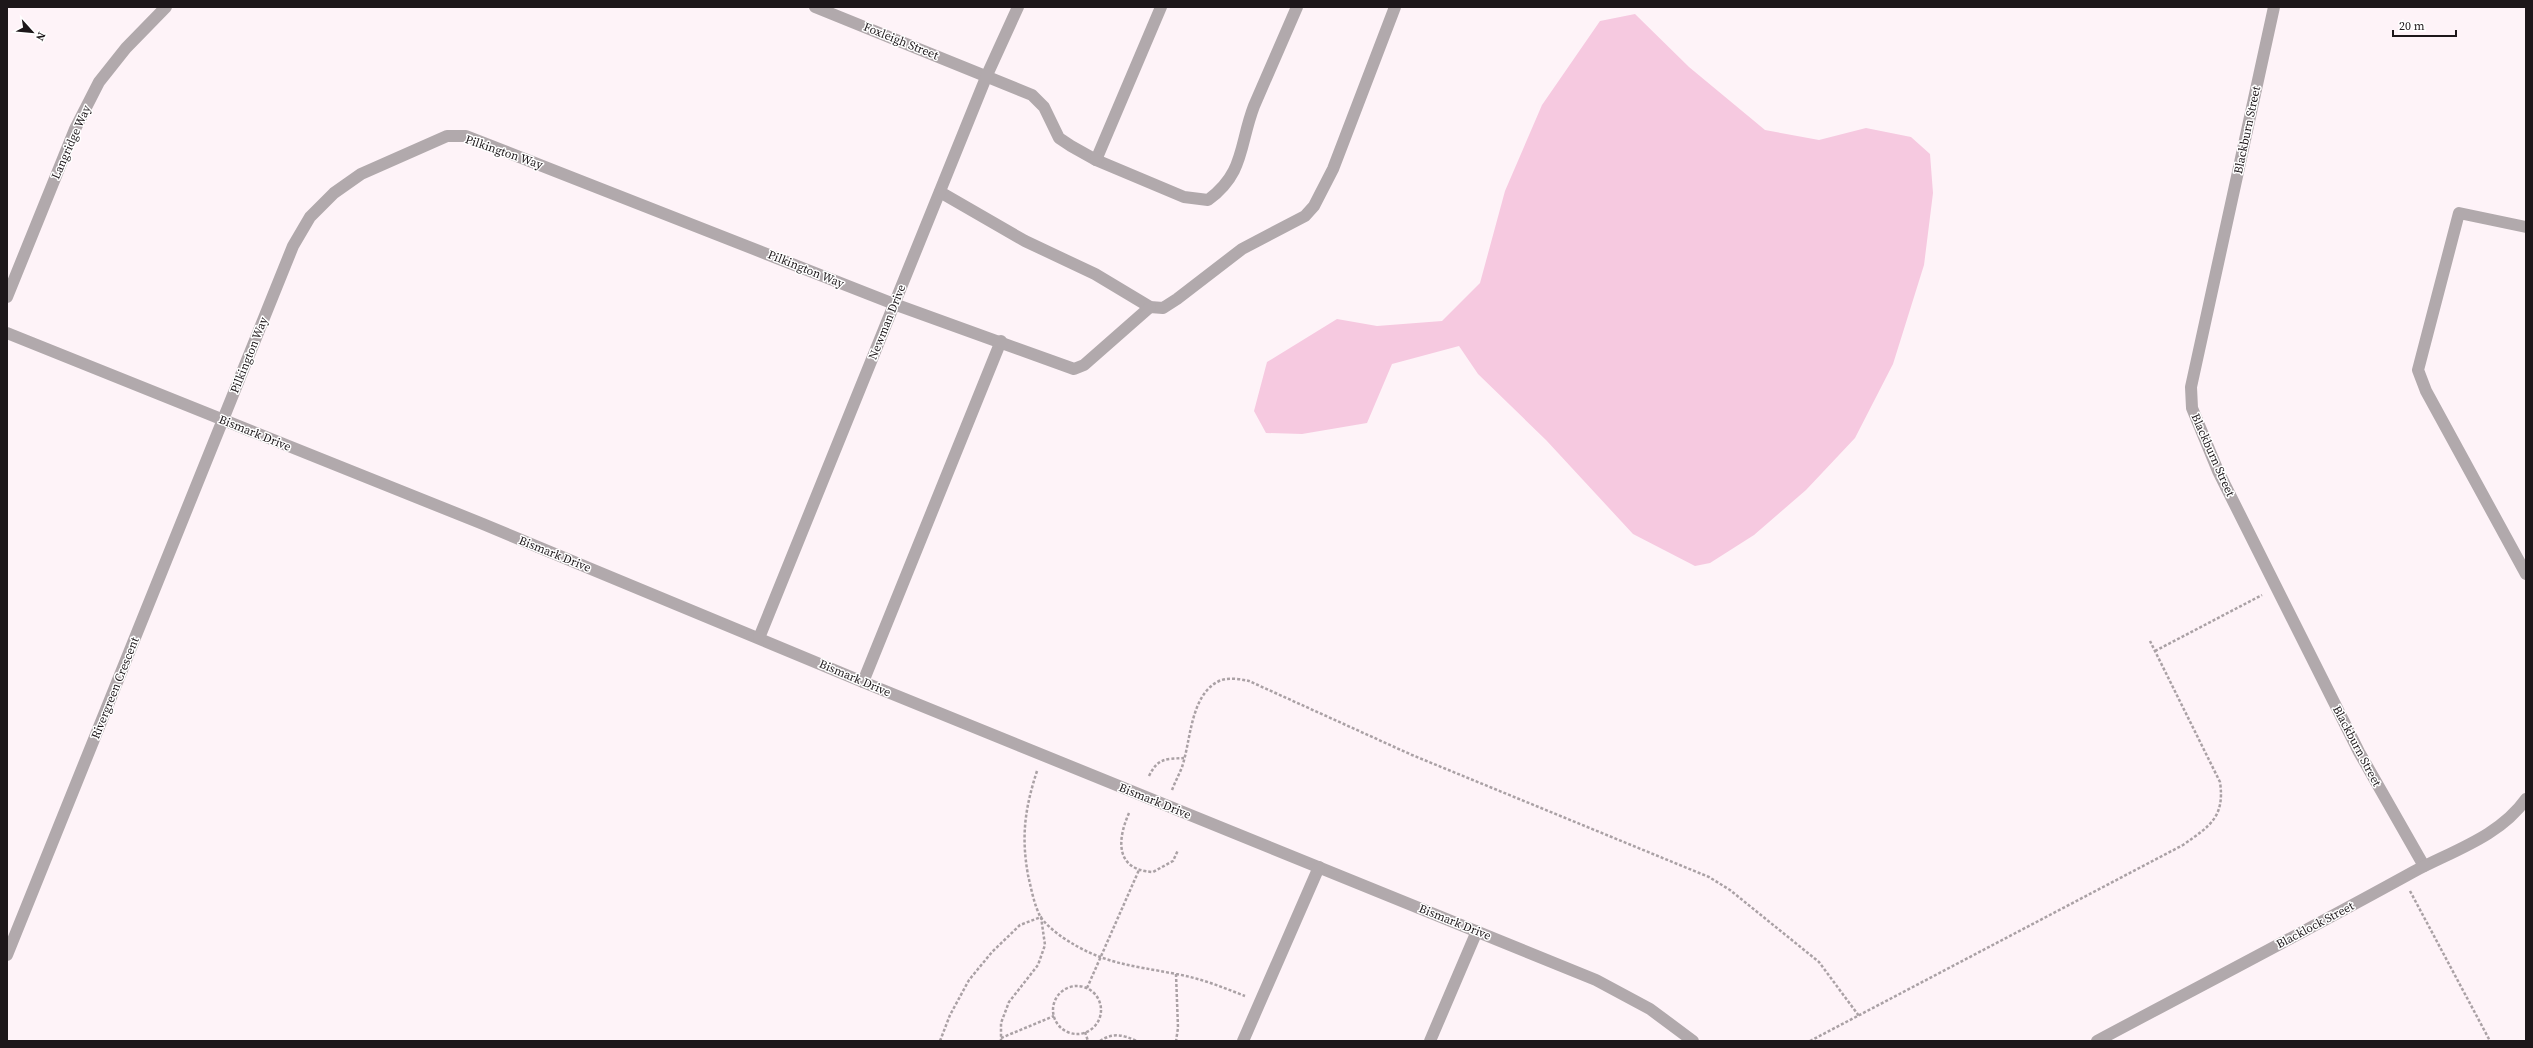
<svg xmlns="http://www.w3.org/2000/svg" width="2533" height="1048" viewBox="0 0 2533 1048" font-family="'Source Serif 4',serif">
	<style>
		.green { fill: #f6c9e0 }
		.lines { fill: none; stroke-linecap: round; stroke-linejoin: round }
		.path { stroke: #aaa1a5; stroke-width: 2.5; stroke-dasharray: 3 2; stroke-linecap: butt }
		.minor { stroke: #b1a9ac; stroke-width: 12 }
		.labels { text-anchor: middle; dominant-baseline: central; stroke-width: 3; stroke-linejoin: round; paint-order: stroke }
		.street-label { font-size: 12px; fill: #1d171a; stroke: #fff }
	</style>
	<rect width="100%" height="100%" fill="#fef3f8"/>
	<!-- green -->
	<path class="green" d="M1635,14l54,53 76,63 54,10 47,-12 45,9 19,17 3,39 -9,72 -31,99 -38,74 -49,52 -52,45 -44,28 -15,3 -62,-32 -87,-94 -68,-66 -19,-28 -67,18 -25,59 -65,11 -36,-1 -12,-22 13,-49 70,-43 40,7 65,-5 38,-38 25,-92 37,-86 58,-84z"/>
	<g class="lines">
		<!-- path -->
		<g class="path">
			<path d="M2155,651l107,-56"/>
			<path d="M1037,771c-12,37 -16,65 -9,104 3,13 6,29 12,41 4,7 15,16 22,21 40,27 68,28 114,37 24,4 46,13 69,22"/>
			<path d="M1149,776c9,-18 16,-17 35,-18"/>
			<path d="M1172,790c3,-8 7,-15 10,-23 9,-26 8,-72 37,-86 9,-4 21,-2 30,0l163,74 297,122 21,13 89,72 40,54"/>
			<path d="M1129,813c-12,27 -14,57 24,59l20,-11 5,-11"/>
			<path d="M2410,891l80,150"/>
			<path d="M1176,974l2,54 -2,13"/>
			<circle cx="1077" cy="1010" r="24"/>
			<path d="M1087,988l52,-118"/>
			<path d="M1085,1032l3,9"/>
			<path d="M1001,1038l53,-22"/>
			<path d="M940,1041l10,-26 19,-35 23,-28 28,-27 21,-8 4,28 -7,20 -29,37 -8,21v18"/>
			<path d="M1100,1041c14,-9 23,-6 37,0"/>
			<path d="M1810,1041l373,-196c27,-19 42,-28 37,-63l-70,-141"/>
		</g>
		<!-- minor -->
		<g class="minor">
			<path d="M815,7l217,88 12,12 15,31 12,8 25,14 88,37 24,3c37,-27 31,-55 46,-94 14,-33 29,-66 43,-99"/>
			<path d="M2274,7l-83,380 1,21 26,63 141,281 65,114"/>
			<path d="M1096,160l65,-153"/>
			<path d="M940,192l85,49 70,33 55,33 13,1 14,-9 65,-50 63,-33 9,-10 19,-37 62,-162"/>
			<path d="M2526,227l-67,-14 -41,157 8,21 100,183"/>
			<path d="M7,297l68,-168 24,-47 27,-34 40,-41"/>
			<path d="M7,333l476,191 380,158 733,298 54,29 43,32"/>
			<path d="M759,638l228,-563 31,-68"/>
			<path d="M863,682l138,-341"/>
			<path d="M7,955l286,-709 17,-29 24,-24 27,-19 86,-38h19l428,168 180,65 10,-4 66,-58"/>
			<path d="M1243,1041l76,-174"/>
			<path d="M1430,1041l47,-110"/>
			<path d="M2097,1041c105,-56 211,-111 316,-169 39,-21 86,-35 113,-73"/>
		</g>
	</g>
	<g class="labels">
		<!-- street labels -->
		<g class="street-label">
			<text transform="translate(901 41) rotate(22)">Foxleigh Street</text>
			<text transform="translate(2247 130) rotate(-78)">Blackburn Street</text>
			<text transform="translate(71 142) rotate(-66)">Langridge Way</text>
			<text transform="translate(504 152) rotate(19)">Pilkington Way</text>
			<text transform="translate(806 269) rotate(22)">Pilkington Way</text>
			<text transform="translate(887 322) rotate(-68)">Newman Drive</text>
			<text transform="translate(249 355) rotate(-68)">Pilkington Way</text>
			<text transform="translate(255 433) rotate(22)">Bismark Drive</text>
			<text transform="translate(2213 455) rotate(66)">Blackburn Street</text>
			<text transform="translate(555 554) rotate(22)">Bismark Drive</text>
			<text transform="translate(855 678) rotate(23)">Bismark Drive</text>
			<text transform="translate(115 688) rotate(-68)">Rivergreen Crescent</text>
			<text transform="translate(2357 746) rotate(62)">Blackburn Street</text>
			<text transform="translate(1155 801) rotate(22)">Bismark Drive</text>
			<text transform="translate(1455 922) rotate(22)">Bismark Drive</text>
			<text transform="translate(2315 925) rotate(-28)">Blacklock Street</text>
		</g>
	</g>
	<!-- border -->
	<rect width="2533" height="1048" fill="none" stroke="#1d171a" stroke-width="16"/>
	<!-- north arrow -->
	<g transform="translate(32 32) rotate(117)" stroke="#ffffff" stroke-width="3" paint-order="stroke">
	<path d="M0-3L7 15L0 10L-7 15Z" fill="#1d171a"/>
	<text y="-6" font-size="11" font-weight="bold" text-anchor="middle" fill="#1d171a">N</text>
	</g>
	<!-- scale -->
	<path d="M2393 30v6h63v-6" fill="none" stroke="#1d171a" stroke-width="2"/>
	<text x="2399" y="30" font-size="12" fill="#1d171a" stroke="#ffffff" stroke-width="3" paint-order="stroke">20 m</text>
</svg>
